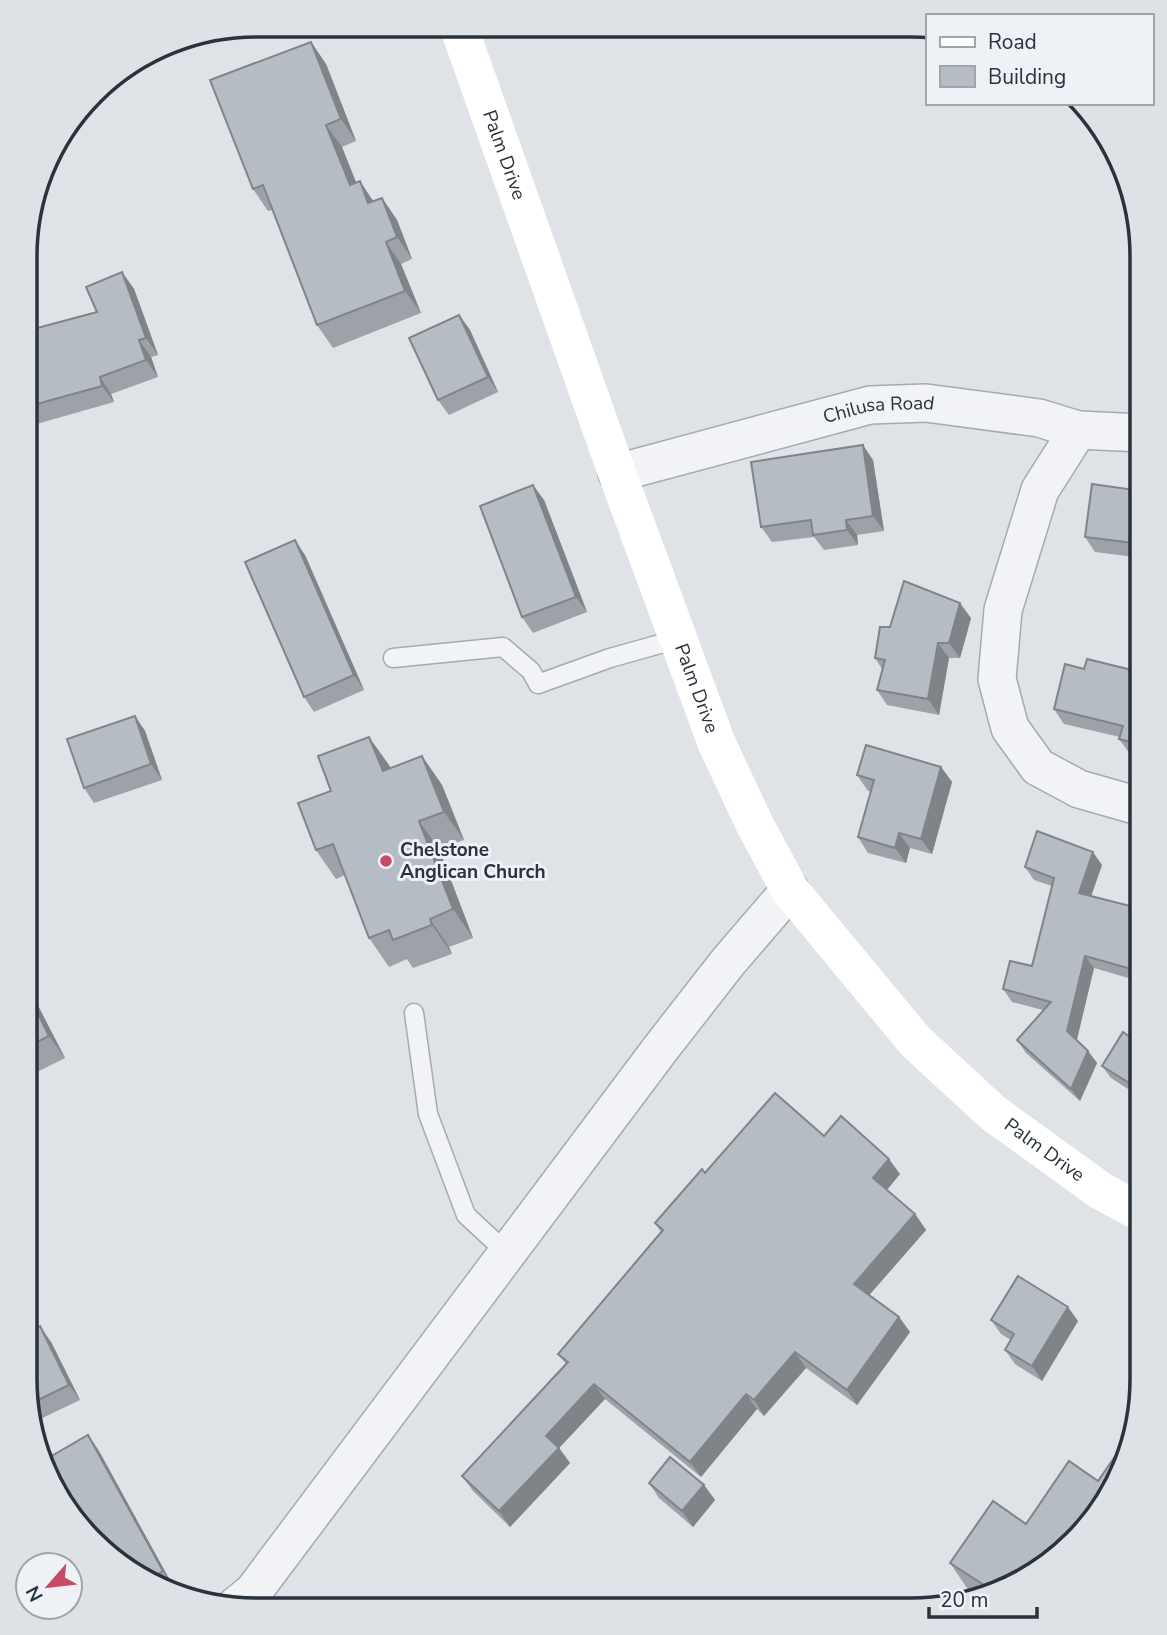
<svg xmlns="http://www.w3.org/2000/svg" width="1167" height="1635" viewBox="0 0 1167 1635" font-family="'Nunito Sans',sans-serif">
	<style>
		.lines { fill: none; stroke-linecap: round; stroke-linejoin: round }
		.lane-casing { stroke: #a5aab1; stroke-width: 21 }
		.street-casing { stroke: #a5aab1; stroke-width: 40 }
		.lane { stroke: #f1f3f6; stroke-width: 18 }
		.street { stroke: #f1f3f6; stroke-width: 37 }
		.secondary { stroke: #fff; stroke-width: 38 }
		.wall { fill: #9da2a9 }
		.shaded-wall { fill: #7f8489 }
		.building { fill: #b6bcc4; stroke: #7f8489; stroke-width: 2 }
		.poi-dot { fill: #c54b67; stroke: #eef1f5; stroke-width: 2.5 }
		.labels { text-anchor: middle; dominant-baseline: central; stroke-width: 6; stroke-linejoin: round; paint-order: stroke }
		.street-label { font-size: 19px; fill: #29323d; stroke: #eef1f5 }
		.poi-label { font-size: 19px; font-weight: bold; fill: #29323d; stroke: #eef1f5; text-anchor: start }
		.rim { fill: none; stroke: #29323d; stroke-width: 3.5 }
	</style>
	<rect width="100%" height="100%" fill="#dfe3e7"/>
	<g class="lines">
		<defs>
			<g id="lane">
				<path d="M393,658l110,-11 28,24 7,13 72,-26 68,-19"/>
				<path d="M414,1013l14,101 38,101 42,39"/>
			</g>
			<g id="street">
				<path d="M1078,430l-38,60 -37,120 -6,69 13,49 28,39 41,22 63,18"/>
				<path id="s1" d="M617,473l253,-68 56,-2 113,15 39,12 64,3"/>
				<path d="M232,1609l21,-17 408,-544 67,-86 62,-72"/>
			</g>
		</defs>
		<!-- lane casing -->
		<use href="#lane" class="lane-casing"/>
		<!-- street casing -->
		<use href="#street" class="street-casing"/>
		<!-- lane -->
		<use href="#lane" class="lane"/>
		<!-- street -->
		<use href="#street" class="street"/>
		<!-- secondary -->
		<path class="secondary" id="s2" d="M458,25l159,448 100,271 38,81 35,65 125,151 78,72 108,78 41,22"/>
	</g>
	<!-- wall -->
	<g class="wall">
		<path d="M311,42l15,22 30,77 -14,6 14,36 18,18 8,-3 15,22 15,39 -11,5 20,49 -88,35 -16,-23 -45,-115 -4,1 -15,-22z"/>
		<path d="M122,272l12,17 24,66 -7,2 7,20 -47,17 3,8 -88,25v-96l71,-19z"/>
		<path d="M459,315l11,15 28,62 -49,23 -11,-15z"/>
		<path d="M873,460l11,71 -27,4 1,10 -34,5 -10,-13 -42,5 -11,-15z"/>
		<path d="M1142,491v67l-47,-6 -10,-15z"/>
		<path d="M544,500l43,112 -54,21 -11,-16z"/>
		<path d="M305,555l59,135 -50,22 -10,-15z"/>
		<path d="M971,618l-11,40h-11l-10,57 -52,-10 -10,-15 5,-21 -7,-11 15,-31z"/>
		<path d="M1142,645v112l-12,-3 -11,-15 1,-2 -56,-13 -10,-15 30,-40 52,2z"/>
		<path d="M135,716l10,15 17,49 -68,23 -10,-15z"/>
		<path d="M422,756l20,29 22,55 -25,9 34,89 -24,9 3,7 -39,14 -6,-9 -18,8 -20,-29 -24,-63 -9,4 -20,-29 15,-59 58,-26 2,4z"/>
		<path d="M941,767l11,15 -20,72 -22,-6 -4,15 -38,-10 -10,-16 13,-46h-3l-11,-16z"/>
		<path d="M1102,865l-11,31 51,13v73l-48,-14 -18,72 12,11 9,12 -17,38 -54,-48 -9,-13 26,-30 -31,-8 -9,-13 29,-23 20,-80 -18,-6 -9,-13z"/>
		<path d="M25,985l9,13 31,60 -40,20z"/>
		<path d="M1142,1045v53l-31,-20 -9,-12z"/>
		<path d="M824,1136l76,38 -13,16 28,24 11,16 -57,65 30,22 11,15 -53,73 -51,-37 -42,48 -7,-7 -56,68 -96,-78 -46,49 11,15 -60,64 -37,-36 -11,-15 104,-112 -8,-10 103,-122 -6,-9 50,-50z"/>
		<path d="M991,1320l87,1 -36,60 -27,-17 -10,-14 6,-10 -10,-6z"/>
		<path d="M51,1342l29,58 -46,22 -10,-42z"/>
		<path d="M88,1435l11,16 74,135 -58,-23 -64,-86z"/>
		<path d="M1098,1481l5,27 -90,79 -37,8 -7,-4 -19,-28 76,-39z"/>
		<path d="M649,1483l55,2 11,15 -22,27 -34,-29z"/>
	</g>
	<!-- shaded-wall -->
	<g class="shaded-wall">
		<path d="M311,42l15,22 30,77 -15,-22z"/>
		<path d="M326,125l16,22 24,60 -16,-22z"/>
		<path d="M360,181l15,23 -7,-1z"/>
		<path d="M382,198l15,22 15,39 -15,-22z"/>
		<path d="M386,242l15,22 20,49 -16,-22z"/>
		<path d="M122,272l12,17 24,66 -12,-17z"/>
		<path d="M459,315l11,15 28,62 -10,-15z"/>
		<path d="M139,340l12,17 7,20 -12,-17z"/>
		<path d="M100,377l11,17 3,8 -12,-16z"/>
		<path d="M863,445l10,15 11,71 -11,-15z"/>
		<path d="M533,485l11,15 43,112 -11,-15z"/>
		<path d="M846,520l11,15 1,10 -11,-15z"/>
		<path d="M295,540l10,15 59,135 -10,-15z"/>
		<path d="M960,603l11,15 -11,40 -11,-15z"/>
		<path d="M938,643l11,15 -10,57 -11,-16z"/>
		<path d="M135,716l10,15 17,49 -11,-16z"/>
		<path d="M369,737l20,28 14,35 -20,-29z"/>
		<path d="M422,756l20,29 22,55 -20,-28z"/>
		<path d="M941,767l11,15 -20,72 -11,-15z"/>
		<path d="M419,821l20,28 34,89 -20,-29z"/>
		<path d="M899,833l11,15 -4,15 -11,-15z"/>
		<path d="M1093,852l9,13 -14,40 -9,-12z"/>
		<path d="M430,919l19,28 3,7 -20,-29z"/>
		<path d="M1085,956l9,12 -18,76 -9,-13z"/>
		<path d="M25,985l9,13 31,60 -16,-22 -24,-48z"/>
		<path d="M1088,1051l9,12 -17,38 -9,-12z"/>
		<path d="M889,1159l11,15 -16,19 -11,-15z"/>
		<path d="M915,1214l11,16 -61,70 -11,-16z"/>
		<path d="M1068,1307l10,14 -36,60 -10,-15z"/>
		<path d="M899,1317l11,15 -53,73 -10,-15z"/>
		<path d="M40,1326l11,16 29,58 -11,-15z"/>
		<path d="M795,1352l11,16 -42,48 -10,-16z"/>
		<path d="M594,1384l11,15 -46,49 11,15 -60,64 -11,-16 47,-75z"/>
		<path d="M746,1394l11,15 -56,68 -11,-15z"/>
		<path d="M88,1435l11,16 74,135 -10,-15z"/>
		<path d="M704,1485l11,15 -22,27 -11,-16z"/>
	</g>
	<!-- building -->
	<g class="building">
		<path d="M311,42l30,77 -15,6 24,60 10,-4 8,22 14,-5 15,39 -11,5 19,49 -88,34 -54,-140 -10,4 -43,-109z"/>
		<path d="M122,272l24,66 -7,2 7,20 -46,17 2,9 -76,21v-76l71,-19 -11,-25z"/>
		<path d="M459,315l29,62 -50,23 -29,-62z"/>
		<path d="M863,445l10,71 -27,4 1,10 -34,5 -2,-15 -50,7 -10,-65z"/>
		<path d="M1092,484l50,7v53l-57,-7z"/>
		<path d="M533,485l43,112 -54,20 -42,-111z"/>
		<path d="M295,540l59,135 -50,22 -59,-135z"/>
		<path d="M904,581l56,22 -11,40h-11l-10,56 -51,-9 8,-30 -10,-2 5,-31h10z"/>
		<path d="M1142,645v100l-23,-6 4,-13 -69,-17 11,-45 19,5 3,-10 49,12z"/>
		<path d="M135,716l16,48 -67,24 -17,-49z"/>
		<path d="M369,737l14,34 39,-15 22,56 -25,9 34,88 -23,10 2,6 -39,15 -4,-10 -20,8 -36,-94 -17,6 -18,-47 33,-12 -13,-35z"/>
		<path d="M866,745l75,22 -20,72 -22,-6 -4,15 -37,-11 16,-57 -17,-5z"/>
		<path d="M1037,831l56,21 -14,41 63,16v63l-57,-16 -18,75 21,20 -17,38 -54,-49 34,-38 -48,-13 7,-28 22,5 22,-88 -29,-11z"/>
		<path d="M25,988l24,48 -24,12z"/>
		<path d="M1123,1032l19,13v46l-40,-25z"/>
		<path d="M775,1093l49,43 17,-20 48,43 -16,19 42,36 -61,70 45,33 -52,73 -52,-38 -41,48 -8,-6 -56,68 -96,-78 -48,52 13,12 -60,63 -37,-35 106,-114 -10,-8 105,-124 -8,-7 47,-54 3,4z"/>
		<path d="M1018,1276l50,31 -36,59 -27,-16 9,-16 -23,-14z"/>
		<path d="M40,1326l29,59 -39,19 -6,-24 1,-46z"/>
		<path d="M88,1435l75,136 -12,7 -36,-15 -67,-82v-2l3,-2 -7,-12 -1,-4z"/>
		<path d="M1127,1439l-24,69 -90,79 -31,7 -3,-2 5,-7 -34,-22 43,-62 33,23 43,-63 29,20z"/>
		<path d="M670,1457l34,28 -22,26 -33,-28z"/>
	</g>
	<!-- markers -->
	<circle class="poi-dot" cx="386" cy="861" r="7"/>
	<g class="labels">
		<!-- street labels -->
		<g class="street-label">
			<text stroke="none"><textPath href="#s2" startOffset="138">Palm Drive</textPath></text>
			<text stroke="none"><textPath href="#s1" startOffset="270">Chilusa Road</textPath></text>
			<text stroke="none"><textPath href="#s2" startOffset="705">Palm Drive</textPath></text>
			<text stroke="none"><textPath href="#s2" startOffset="1293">Palm Drive</textPath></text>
		</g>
		<!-- poi labels -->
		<g class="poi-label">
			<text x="400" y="850">Chelstone<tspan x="400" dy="22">Anglican Church</tspan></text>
		</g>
	</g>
	<!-- crop -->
	<path d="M0 0H1167V1635H0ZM256 37H911A219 219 0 0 1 1130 256V1379A219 219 0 0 1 911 1598H256A219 219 0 0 1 37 1379V256A219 219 0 0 1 256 37Z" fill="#dee2e6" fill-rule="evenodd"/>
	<path class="rim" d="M256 37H911A219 219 0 0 1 1130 256V1379A219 219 0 0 1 911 1598H256A219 219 0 0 1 37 1379V256A219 219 0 0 1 256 37Z"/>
	<!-- legend -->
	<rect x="926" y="14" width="228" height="91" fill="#eef1f5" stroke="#9fa5ab" stroke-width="2"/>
	<rect x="940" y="37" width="35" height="10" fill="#ffffff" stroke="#9fa5ab" stroke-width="2"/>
	<text x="988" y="49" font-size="21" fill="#29323d">Road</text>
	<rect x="940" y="66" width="35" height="21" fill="#b6bcc4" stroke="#9fa5ab" stroke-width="2"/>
	<text x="988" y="84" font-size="21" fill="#29323d">Building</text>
	<!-- north arrow -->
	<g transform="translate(49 1586) rotate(242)"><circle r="33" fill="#eef1f5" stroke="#9fa5ab" stroke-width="2"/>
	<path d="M0-5L12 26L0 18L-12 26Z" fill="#c54b67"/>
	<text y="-10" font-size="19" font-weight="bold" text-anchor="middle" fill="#29323d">N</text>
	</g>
	<!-- scale -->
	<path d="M929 1607v10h108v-10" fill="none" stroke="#29323d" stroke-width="3.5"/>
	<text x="940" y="1607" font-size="21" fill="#29323d" stroke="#eef1f5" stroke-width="5" paint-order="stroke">20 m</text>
</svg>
